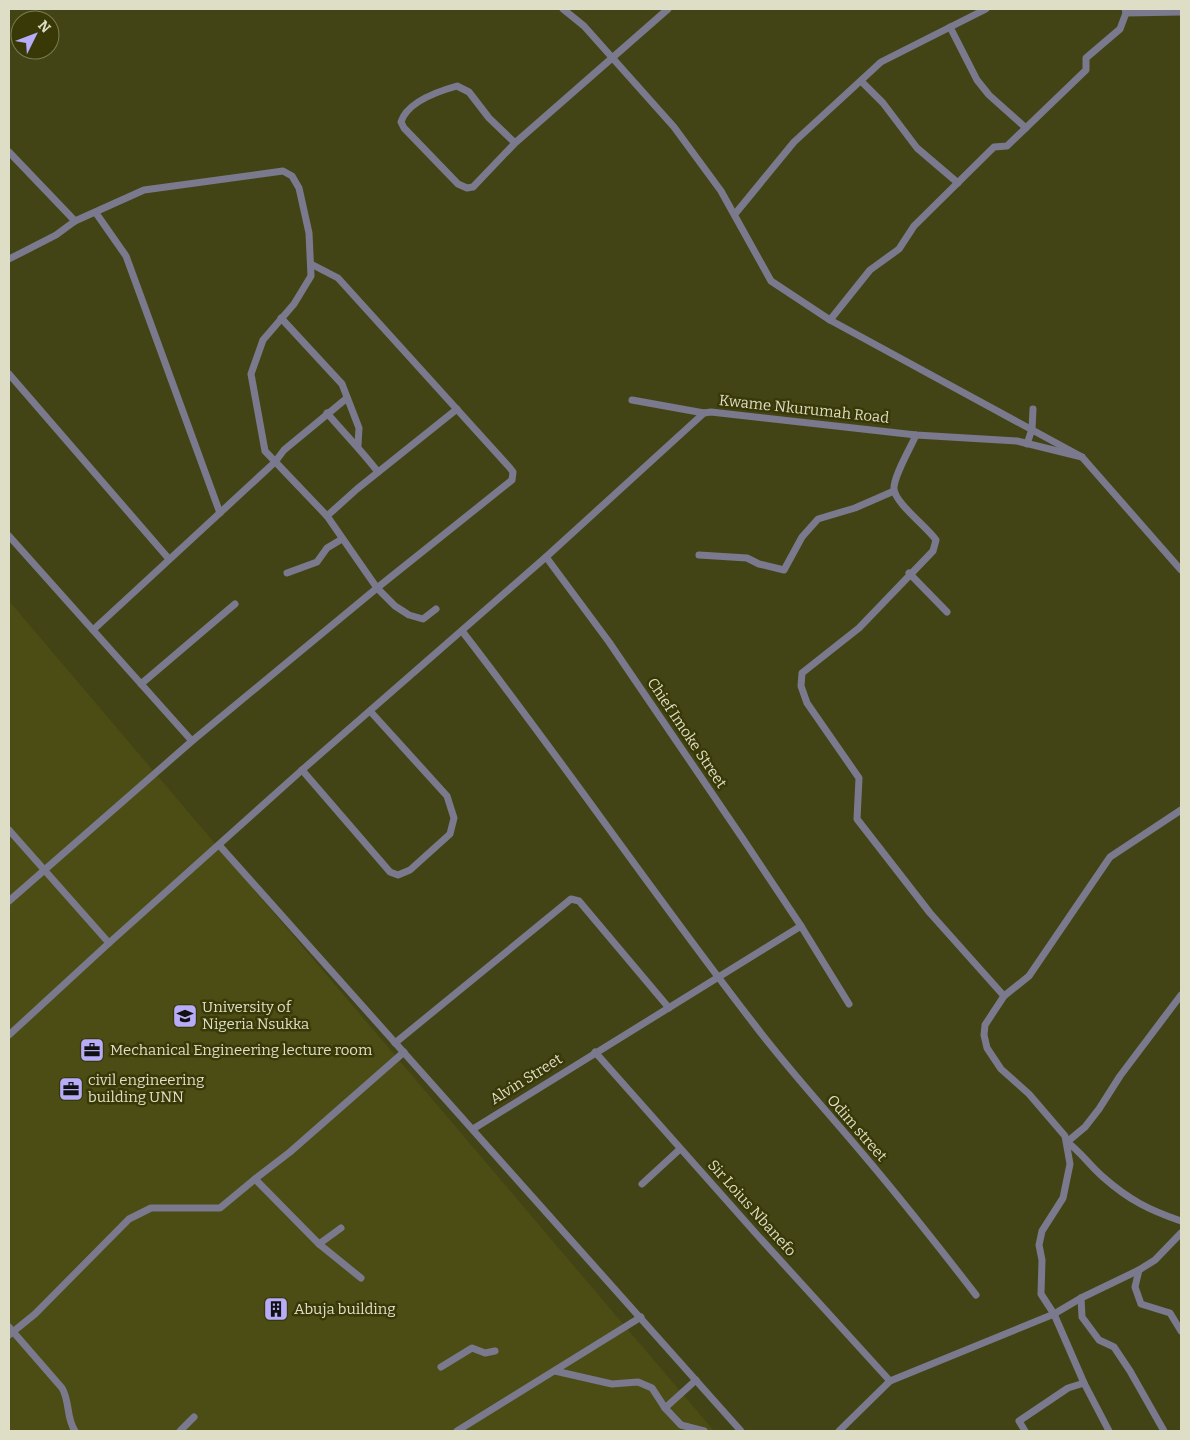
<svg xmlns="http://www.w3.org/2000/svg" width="1190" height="1440" viewBox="0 0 1190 1440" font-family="Bitter,serif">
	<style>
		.built { fill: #4c4d14 }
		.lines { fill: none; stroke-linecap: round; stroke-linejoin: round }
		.minor { stroke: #7b798d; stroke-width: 7 }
		.labels { text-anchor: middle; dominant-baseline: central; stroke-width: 5; stroke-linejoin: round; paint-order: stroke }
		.street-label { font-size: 15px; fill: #dddec5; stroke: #393908 }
		.poi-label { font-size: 15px; fill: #dddec5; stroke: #393908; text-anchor: start }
	</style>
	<rect width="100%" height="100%" fill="#434415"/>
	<!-- built -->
	<path class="built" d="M9,601l705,830h-705z"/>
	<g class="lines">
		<!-- minor -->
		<g class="minor">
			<path d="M563,9l21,17 90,101 47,64 50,90 59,39 252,137 99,113"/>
			<path d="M1126,13l55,-1"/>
			<path d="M950,27l27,53 12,15 37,33"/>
			<path d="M861,81l22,22 34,45 41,35"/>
			<path d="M515,143l-26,-25 -20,-26 -12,-6c-18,5 -50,16 -56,36l3,6 54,56 9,4 6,-1 42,-44 153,-134"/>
			<path d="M9,152l66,69"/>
			<path d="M96,213l30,43 94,257"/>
			<path d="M735,214l59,-72 87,-80 105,-53"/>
			<path d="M9,259l47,-24 19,-14 69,-31 139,-19 9,5 7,12 10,45 2,43 -17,28 -31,36 -12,34 14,77 62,65 50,72 18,18 14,9 14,4 13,-10"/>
			<path d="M281,318l61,66 17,44 -1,17"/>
			<path d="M830,320l40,-50 29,-21 15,-23 80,-79 13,-1 79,-76v-12l34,-29 6,-16 -1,-4"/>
			<path d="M9,374l160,185"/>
			<path d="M632,400l72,13"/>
			<path d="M327,413c17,20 35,38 51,59"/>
			<path d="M916,435c-5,12 -23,42 -22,54 1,14 33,38 42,51l-3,11 -74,77 -57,45 -1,13 6,17 52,75 -2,41 73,94 74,83"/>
			<path d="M1027,444l5,-15 1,-20"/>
			<path d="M327,516l30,-27 100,-80"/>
			<path d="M9,536l183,205"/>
			<path d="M699,555l48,3 12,6 25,6 18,-33 16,-18 37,-11 39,-17"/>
			<path d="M546,557l63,85 134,197 58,87 48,78"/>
			<path d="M287,573l30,-11 10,-14 15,-9"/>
			<path d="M909,573l38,39"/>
			<path d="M93,630l182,-168 9,-12 63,-52"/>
			<path d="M462,631c100,129 192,264 292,393 34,45 72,86 108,129 39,46 77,94 114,142"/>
			<path d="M141,684l94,-80"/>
			<path d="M302,770l88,102 8,3 12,-5 40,-36 4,-16 -7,-22 -77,-85"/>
			<path d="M9,830l100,113 193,-173 244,-213 158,-144 7,-1 205,23 101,6 65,16"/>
			<path d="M219,845l522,586"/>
			<path d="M9,901l183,-160 185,-153 135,-108 1,-8 -3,-4 -172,-190 -27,-14"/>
			<path d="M1181,995l-61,81 -21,33 -14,18 -18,15c14,10 23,24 36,35 26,23 46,33 78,44"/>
			<path d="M9,1035l100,-92"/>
			<path d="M395,1043l176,-144 8,2 90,107"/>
			<path d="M595,1052l164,185 131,144"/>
			<path d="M473,1129l328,-203"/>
			<path d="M255,1179l64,65"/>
			<path d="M642,1184l38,-35"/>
			<path d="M341,1228l-22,16 42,34"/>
			<path d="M1139,1270l-4,17 6,17 29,9 11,18"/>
			<path d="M1081,1298l1,19 17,23 15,7 16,24 34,60"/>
			<path d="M9,1327l53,61c8,13 4,30 13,43"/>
			<path d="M9,1335l26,-21 94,-95 22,-11h69l35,-29 35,-27 114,-100"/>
			<path d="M441,1367l31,-19 13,5 10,-2"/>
			<path d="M555,1371l57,13 26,-2 14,6 13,20 31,-28"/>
			<path d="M665,1408l16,17 23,6"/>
			<path d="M180,1431l14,-14"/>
			<path d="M457,1431l184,-114"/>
			<path d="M839,1431l51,-50 164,-67 27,-16 58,-28 16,-10 26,-27"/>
			<path d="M1025,1431l-6,-10 49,-33 16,-5"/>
			<path d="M1109,1431l-25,-48 -30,-69 -13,-20 1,-34 -3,-15 3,-14 21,-33 7,-34 -5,-28 -36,-42 -28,-25 -14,-21 -3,-13 1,-10 19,-29 25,-20 81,-119 71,-47"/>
		</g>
	</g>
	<!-- icons -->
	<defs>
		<symbol id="university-square" viewBox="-11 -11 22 22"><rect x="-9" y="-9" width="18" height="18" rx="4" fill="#b6acf8" stroke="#393908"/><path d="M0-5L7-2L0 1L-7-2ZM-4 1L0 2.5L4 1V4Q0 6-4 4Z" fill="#111"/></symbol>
		<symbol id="office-square" viewBox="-11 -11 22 22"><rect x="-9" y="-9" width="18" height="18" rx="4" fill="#b6acf8" stroke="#393908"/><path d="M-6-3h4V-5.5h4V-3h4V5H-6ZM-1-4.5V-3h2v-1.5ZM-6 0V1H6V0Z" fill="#111"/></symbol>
		<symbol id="building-square" viewBox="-11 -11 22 22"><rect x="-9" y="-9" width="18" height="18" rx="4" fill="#b6acf8" stroke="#393908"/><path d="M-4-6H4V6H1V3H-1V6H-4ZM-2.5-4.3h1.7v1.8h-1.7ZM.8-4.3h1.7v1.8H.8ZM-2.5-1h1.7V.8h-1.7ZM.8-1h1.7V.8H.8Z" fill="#111"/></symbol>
	</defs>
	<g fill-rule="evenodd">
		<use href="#university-square" x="171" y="1002" width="28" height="28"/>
		<use href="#office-square" x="78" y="1036" width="28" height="28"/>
		<use href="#office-square" x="57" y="1075" width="28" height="28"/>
		<use href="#building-square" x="262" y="1295" width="28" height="28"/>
	</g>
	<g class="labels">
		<!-- street labels -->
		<g class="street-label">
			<text transform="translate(804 409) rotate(6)">Kwame Nkurumah Road</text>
			<text transform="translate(687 733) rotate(56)">Chief Imoke Street</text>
			<text transform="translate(526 1079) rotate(-32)">Alvin Street</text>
			<text transform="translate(857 1128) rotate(49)">Odim street</text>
			<text transform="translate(752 1208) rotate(48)">Sir Loius Nbanefo</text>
		</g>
		<!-- poi labels -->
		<g class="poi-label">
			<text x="202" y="1007">University of<tspan x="202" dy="17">Nigeria Nsukka</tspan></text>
			<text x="110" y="1050">Mechanical Engineering lecture room</text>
			<text x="88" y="1080">civil engineering<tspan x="88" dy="17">building UNN</tspan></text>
			<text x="294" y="1309">Abuja building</text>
		</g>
	</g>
	<!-- border -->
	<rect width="1190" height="1440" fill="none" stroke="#dddec5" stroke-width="20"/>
	<!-- north arrow -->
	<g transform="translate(35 35) rotate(48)"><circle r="24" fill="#393908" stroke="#7b7b54"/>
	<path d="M0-4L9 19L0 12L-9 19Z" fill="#b6acf8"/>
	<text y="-8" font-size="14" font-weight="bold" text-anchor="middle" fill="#dddec5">N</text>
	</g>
</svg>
